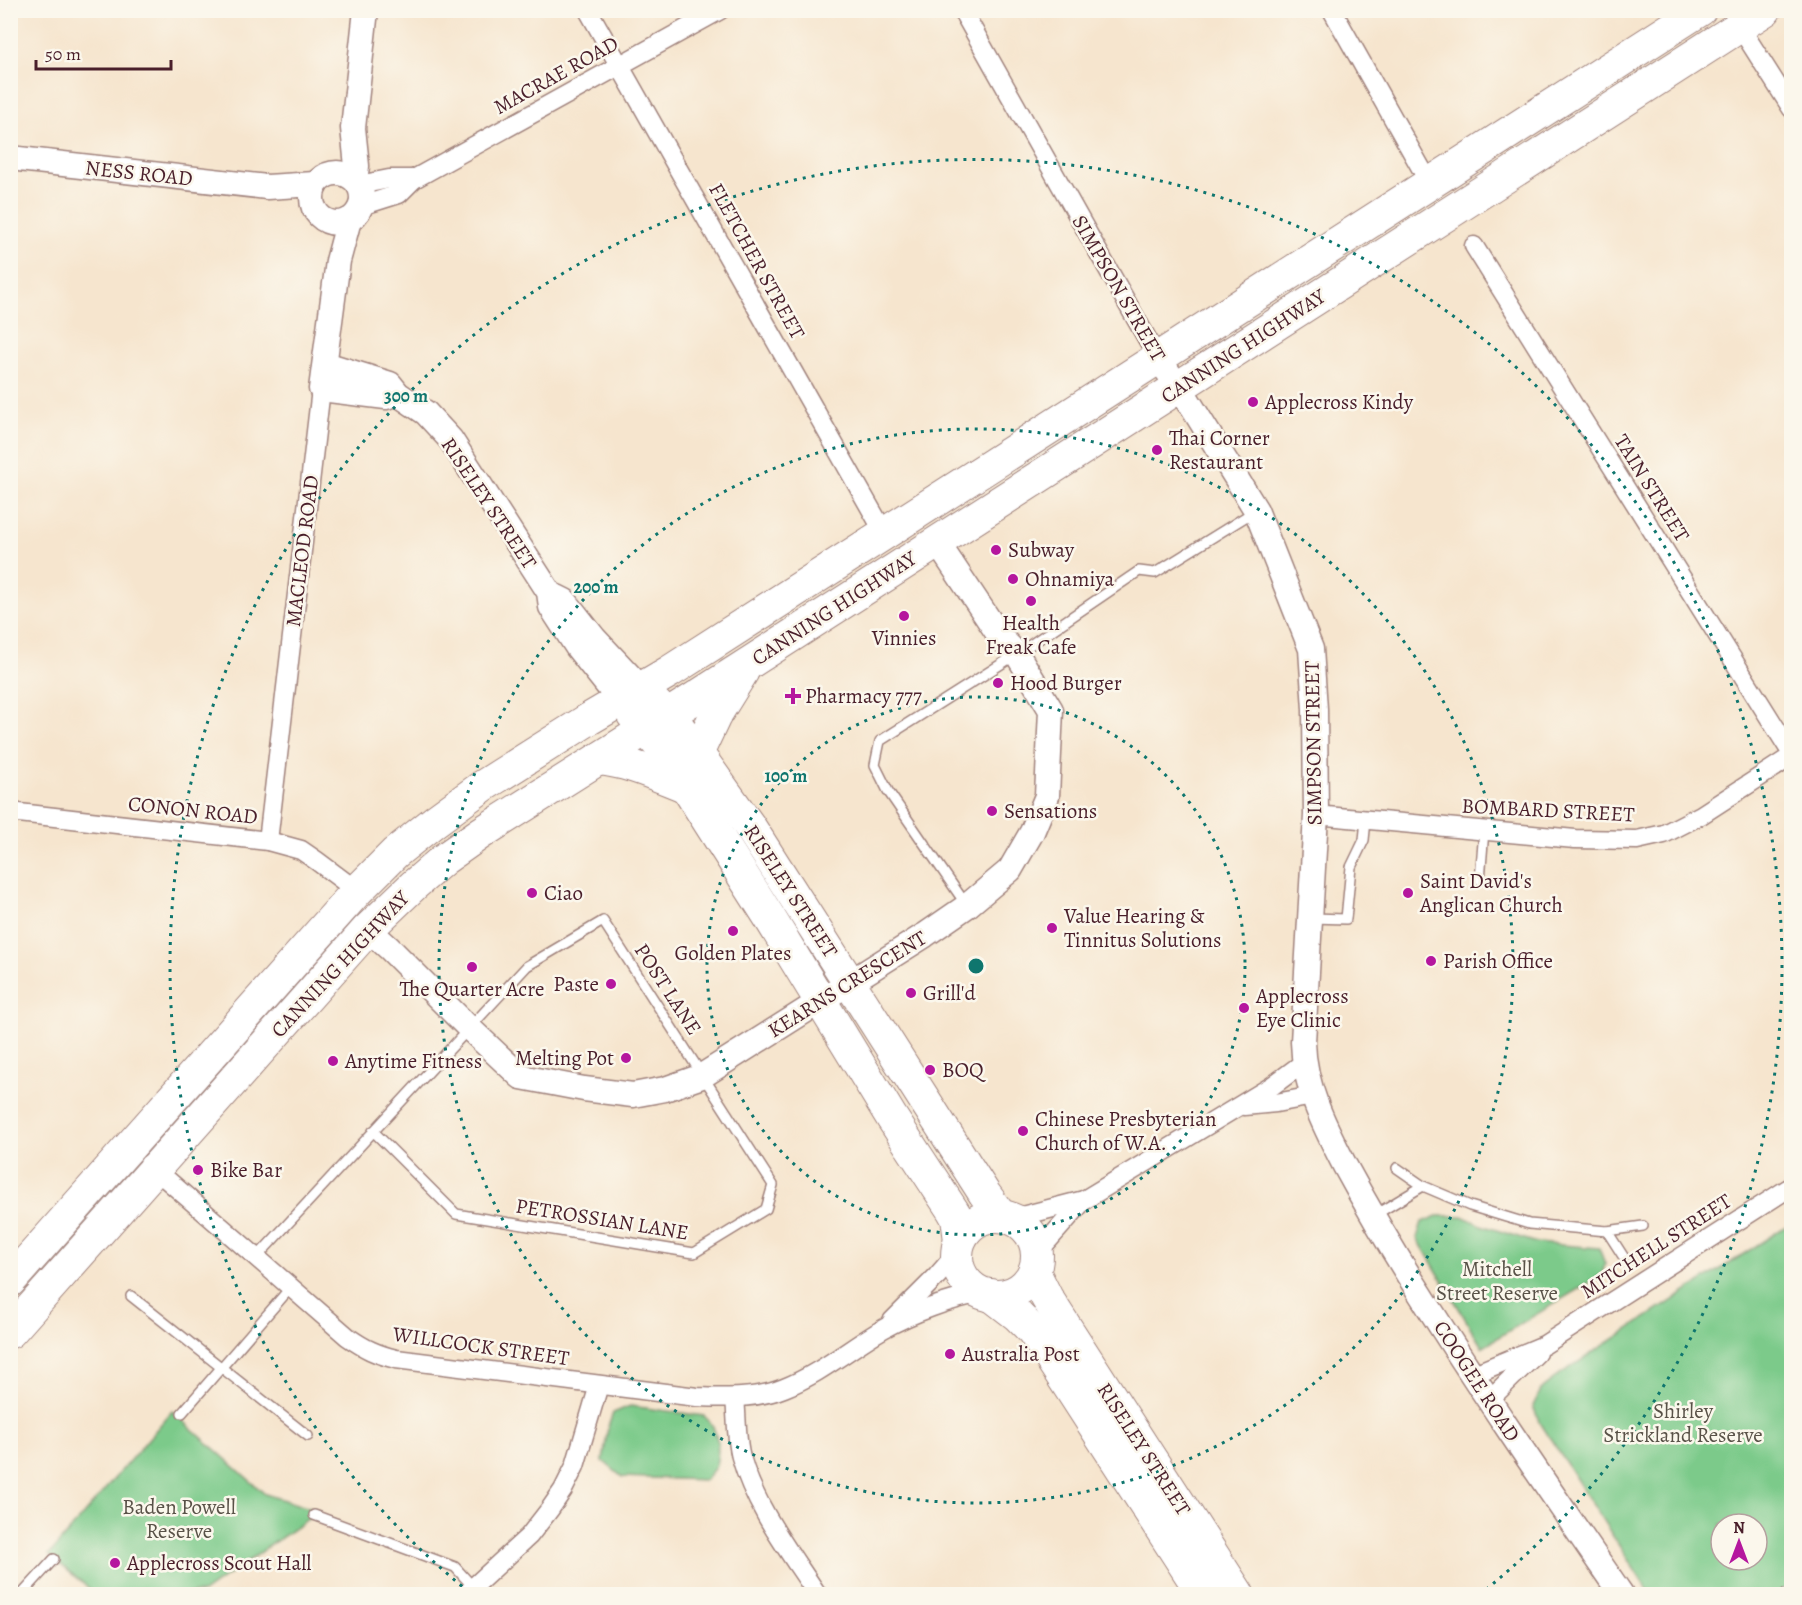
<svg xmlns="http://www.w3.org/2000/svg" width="1802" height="1605" viewBox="0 0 1802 1605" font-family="Alegreya,serif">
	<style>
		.green { fill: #7bca8a; stroke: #62745a; stroke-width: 1.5; fill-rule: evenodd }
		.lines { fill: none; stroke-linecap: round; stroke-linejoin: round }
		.lane-casing { stroke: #a0827c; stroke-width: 12 }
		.street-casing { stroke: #a0827c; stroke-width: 21 }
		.secondary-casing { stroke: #a0827c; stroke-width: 27 }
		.highway-casing { stroke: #a0827c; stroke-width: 34 }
		.lane { stroke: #fff; stroke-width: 9 }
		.street { stroke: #fff; stroke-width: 18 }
		.secondary { stroke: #fff; stroke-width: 24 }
		.highway { stroke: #fff; stroke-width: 32 }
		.ring { fill: none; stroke: #0f766e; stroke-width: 3; stroke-dasharray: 3 6 }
		.poi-dot { fill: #b5179e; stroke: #fbf7ec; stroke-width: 2 }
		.labels { text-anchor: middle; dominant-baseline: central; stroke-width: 5; stroke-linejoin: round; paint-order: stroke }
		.street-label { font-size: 21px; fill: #4a1f2b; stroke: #fbf7ec }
		.poi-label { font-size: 21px; fill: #4a1f2b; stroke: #fbf7ec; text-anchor: start }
		.park-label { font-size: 21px; fill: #595248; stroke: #fbf7ec }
		.centre { fill: #0f766e; stroke: #fbf7ec; stroke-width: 3 }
		.ring-label { font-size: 18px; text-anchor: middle; font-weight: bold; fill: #0f766e; stroke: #fbf7ec; stroke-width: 5; stroke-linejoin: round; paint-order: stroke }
	</style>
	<rect width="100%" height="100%" fill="#fbf7ec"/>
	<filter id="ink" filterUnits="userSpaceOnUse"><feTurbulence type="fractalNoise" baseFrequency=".0167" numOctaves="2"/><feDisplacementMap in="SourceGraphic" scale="12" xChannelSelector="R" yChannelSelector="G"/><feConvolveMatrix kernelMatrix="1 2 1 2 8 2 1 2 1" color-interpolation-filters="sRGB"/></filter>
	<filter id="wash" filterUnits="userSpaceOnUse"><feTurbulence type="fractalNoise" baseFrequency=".008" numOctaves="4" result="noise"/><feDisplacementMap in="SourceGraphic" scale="24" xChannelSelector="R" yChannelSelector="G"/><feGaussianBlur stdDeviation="1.35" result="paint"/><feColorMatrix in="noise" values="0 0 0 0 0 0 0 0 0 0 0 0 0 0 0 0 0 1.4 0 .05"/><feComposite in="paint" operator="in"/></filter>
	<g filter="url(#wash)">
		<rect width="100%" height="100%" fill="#f6e5ce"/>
		<!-- green -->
		<g class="green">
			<path d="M1437,1216h25l19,9 56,18 62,5 6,16 -3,11 -120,72 -65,-109 5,-16z"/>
			<path d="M1791,1223v371h-141l-111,-173 -6,-15 9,-18 18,-14zM1721,1524h36v36h-36z"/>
			<path d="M630,1406l74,10c14,11 16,32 12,49 -2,5 -8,11 -11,15l-83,-3 -19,-16 5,-34 5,-14z"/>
			<path d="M172,1411l93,83 54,17 -116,82 -107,1 -47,-39z"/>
		</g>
	</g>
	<g filter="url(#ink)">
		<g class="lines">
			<defs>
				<g id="lane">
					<path d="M1480,880l4,-50"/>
					<path d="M967,906l-79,-115 -13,-26 5,-24 137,-87 122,-83 16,2 100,-62"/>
					<path d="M1312,918l34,1 5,-52 13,-27 2,-20"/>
					<path d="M1397,1168l26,18"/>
					<path d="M1373,1216l50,-30 47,20 59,18 78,7 16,25"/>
					<path d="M1607,1231l36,-5"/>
					<path d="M257,1257l270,-291 76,-45 170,264 -7,24 -72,44 -238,-39 -83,-83"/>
					<path d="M131,1296l177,140"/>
					<path d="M182,1413l110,-127"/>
					<path d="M314,1515l141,52 19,21"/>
					<path d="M22,1594l32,-35"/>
					<path d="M1786,1594l6,-2"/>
				</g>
				<g id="street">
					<path d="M588,10l297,524"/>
					<path d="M962,10l196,348"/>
					<path d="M1332,10l98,174"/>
					<path d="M1740,27l52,82"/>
					<path d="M359,185l30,-6h25"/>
					<path d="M361,206l38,-12 15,-15 306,-169"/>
					<path d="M1474,246l318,508"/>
					<path d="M10,812l258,29 33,9 16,11 40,30"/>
					<path d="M1316,815l259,24 62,1 27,-6 37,-19 91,-59"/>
					<path d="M268,841l53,-452"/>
					<path d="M1244,1106l32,-3 37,-7"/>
					<path d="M149,1164l199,173c17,12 28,17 48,22l301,38c29,1 60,2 87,-9 36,-14 66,-40 99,-59 28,-16 68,-30 99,-36"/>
					<path d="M1010,1219l74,-19 188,-114 31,-23"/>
					<path d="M1037,1253l47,-53"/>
					<path d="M892,1321l45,-45 20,-23"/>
					<path d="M1472,1375l72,-30 248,-159"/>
					<path d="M735,1398c2,19 1,41 6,59 14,50 48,94 76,137"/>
					<path d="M1488,1401l49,-48"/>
					<path d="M466,1594l63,-58 21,-27 13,-19 12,-24 24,-81"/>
				</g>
				<g id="secondary">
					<path d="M10,158l257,29 48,-3"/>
					<circle cx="337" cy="198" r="25"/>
					<path d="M355,180l2,-14 -4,-38 13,-118"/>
					<path d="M349,220l-11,41 -17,128 65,8 10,-3"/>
					<path d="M1158,358l31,44 67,108 55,139 4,60 1,106 -13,227c1,45 22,85 42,124 24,44 49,87 76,129 64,102 132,200 200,299"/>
					<path d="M325,364l65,20 8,10 28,19 25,27 98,152 2,15 26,40 43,54"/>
					<path d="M557,597l8,4 29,37 47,50"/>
					<path d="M368,929l21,19 79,79 53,50 63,12 49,6 32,-6 37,-13 223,-141 42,-29 43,-36 22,-38 15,-36 4,-86 -34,-56 -16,-16 -64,-96"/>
				</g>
				<g id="highway">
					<path d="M654,702l26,27 70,98 234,366 17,23"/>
					<path d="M633,715l28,32 107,168 124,203 61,93 4,7 3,22"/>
					<path d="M698,752l17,-36 28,-45"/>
					<path d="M599,759c31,3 57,16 86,27"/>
					<circle cx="997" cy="1256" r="40"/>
					<path d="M1034,1272l13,26 191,296"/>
					<path d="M10,1281l347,-390 38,-38 40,-32 48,-35 106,-67 80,-47 1031,-662"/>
					<path d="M991,1295l26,20 16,16 170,263"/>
					<path d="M10,1332l358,-403 46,-44 30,-26 37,-26 206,-130 1078,-693"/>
				</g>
			</defs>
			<!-- lane casing -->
			<use href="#lane" class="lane-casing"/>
			<!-- street casing -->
			<use href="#street" class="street-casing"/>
			<!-- secondary casing -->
			<use href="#secondary" class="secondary-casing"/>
			<!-- highway casing -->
			<use href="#highway" class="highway-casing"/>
			<!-- lane -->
			<use href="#lane" class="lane"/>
			<!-- street -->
			<use href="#street" class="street"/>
			<!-- secondary -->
			<use href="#secondary" class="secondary"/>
			<!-- highway -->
			<use href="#highway" class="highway"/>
		</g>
	</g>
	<!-- distance rings -->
	<g class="ring">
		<circle cx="976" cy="966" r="269"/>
		<circle cx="976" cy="966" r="537"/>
		<path d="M469 1592A806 806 0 1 1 1483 1592"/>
	</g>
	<!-- markers -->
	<g class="poi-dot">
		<circle cx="1253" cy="402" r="6"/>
		<circle cx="1157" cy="450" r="6"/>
		<circle cx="996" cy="550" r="6"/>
		<circle cx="1013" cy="579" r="6"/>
		<circle cx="1031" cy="601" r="6"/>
		<circle cx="904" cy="616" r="6"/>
		<circle cx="998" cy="683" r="6"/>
		<path d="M790 687h6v6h6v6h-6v6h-6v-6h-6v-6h6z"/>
		<circle cx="992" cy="811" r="6"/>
		<circle cx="532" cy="893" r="6"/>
		<circle cx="1408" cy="893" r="6"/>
		<circle cx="1052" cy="928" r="6"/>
		<circle cx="733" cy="931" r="6"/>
		<circle cx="1431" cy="961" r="6"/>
		<circle cx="472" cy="967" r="6"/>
		<circle cx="611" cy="984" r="6"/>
		<circle cx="911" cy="993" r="6"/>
		<circle cx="1244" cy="1008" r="6"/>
		<circle cx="626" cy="1058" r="6"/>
		<circle cx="333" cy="1061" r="6"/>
		<circle cx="930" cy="1070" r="6"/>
		<circle cx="1023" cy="1131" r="6"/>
		<circle cx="198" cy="1170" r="6"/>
		<circle cx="950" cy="1354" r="6"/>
		<circle cx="115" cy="1563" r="6"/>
	</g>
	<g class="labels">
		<!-- street labels -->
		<g class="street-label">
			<text transform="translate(556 75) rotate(-29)">MACRAE ROAD</text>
			<text transform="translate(139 173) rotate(6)">NESS ROAD</text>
			<text transform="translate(757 261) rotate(61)">FLETCHER STREET</text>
			<text transform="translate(1119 288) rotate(60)">SIMPSON STREET</text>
			<text transform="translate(1243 346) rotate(-33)">CANNING HIGHWAY</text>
			<text transform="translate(1652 488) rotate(58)">TAIN STREET</text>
			<text transform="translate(489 503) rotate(56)">RISELEY STREET</text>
			<text transform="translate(302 551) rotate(-83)">MACLEOD ROAD</text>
			<text transform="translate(834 608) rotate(-33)">CANNING HIGHWAY</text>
			<text transform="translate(1313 743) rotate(-91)">SIMPSON STREET</text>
			<text transform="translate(193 810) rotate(6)">CONON ROAD</text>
			<text transform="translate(1548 810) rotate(3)">BOMBARD STREET</text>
			<text transform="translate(791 891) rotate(57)">RISELEY STREET</text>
			<text transform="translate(340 964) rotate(-47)">CANNING HIGHWAY</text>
			<text transform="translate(847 984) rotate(-32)">KEARNS CRESCENT</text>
			<text transform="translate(668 989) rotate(57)">POST LANE</text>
			<text transform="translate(602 1219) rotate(9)">PETROSSIAN LANE</text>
			<text transform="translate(1656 1246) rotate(-33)">MITCHELL STREET</text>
			<text transform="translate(481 1346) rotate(8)">WILLCOCK STREET</text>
			<text transform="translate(1477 1381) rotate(57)">COOGEE ROAD</text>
			<text transform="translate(1144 1449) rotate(57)">RISELEY STREET</text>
		</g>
		<!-- poi labels -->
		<g class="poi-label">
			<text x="1265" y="402">Applecross Kindy</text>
			<text x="1169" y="438">Thai Corner<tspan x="1169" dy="24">Restaurant</tspan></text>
			<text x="1008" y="550">Subway</text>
			<text x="1025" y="579">Ohnamiya</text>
			<text x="1031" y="623" text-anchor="middle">Health<tspan x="1031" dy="24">Freak Cafe</tspan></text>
			<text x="904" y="638" text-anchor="middle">Vinnies</text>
			<text x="1010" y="683">Hood Burger</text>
			<text x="805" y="696">Pharmacy 777</text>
			<text x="1004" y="811">Sensations</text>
			<text x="1420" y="881">Saint David's<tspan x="1420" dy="24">Anglican Church</tspan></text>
			<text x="544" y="893">Ciao</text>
			<text x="1064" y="916">Value Hearing &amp;<tspan x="1064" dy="24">Tinnitus Solutions</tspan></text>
			<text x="733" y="953" text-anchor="middle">Golden Plates</text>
			<text x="1443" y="961">Parish Office</text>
			<text x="599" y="984" text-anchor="end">Paste</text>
			<text x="472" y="989" text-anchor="middle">The Quarter Acre</text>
			<text x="923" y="993">Grill'd</text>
			<text x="1256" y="996">Applecross<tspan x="1256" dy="24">Eye Clinic</tspan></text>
			<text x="614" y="1058" text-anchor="end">Melting Pot</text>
			<text x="345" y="1061">Anytime Fitness</text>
			<text x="942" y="1070">BOQ</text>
			<text x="1035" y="1119">Chinese Presbyterian<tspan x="1035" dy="24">Church of W.A.</tspan></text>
			<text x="210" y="1170">Bike Bar</text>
			<text x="962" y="1354">Australia Post</text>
			<text x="127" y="1563">Applecross Scout Hall</text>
		</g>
		<!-- park labels -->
		<g class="park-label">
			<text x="1497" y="1269">Mitchell<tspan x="1497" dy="24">Street Reserve</tspan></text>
			<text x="1683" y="1411">Shirley<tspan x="1683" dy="24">Strickland Reserve</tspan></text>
			<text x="179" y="1507">Baden Powell<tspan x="179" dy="24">Reserve</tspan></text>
		</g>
	</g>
	<circle cx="976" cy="966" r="9" class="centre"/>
	<g class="ring-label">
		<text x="406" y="402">300 m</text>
		<text x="596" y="593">200 m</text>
		<text x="786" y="782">100 m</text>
	</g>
	<!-- margin -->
	<rect width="1802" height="1605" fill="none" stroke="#fbf7ec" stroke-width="36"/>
	<!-- north arrow -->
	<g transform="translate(1739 1542)"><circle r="28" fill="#fbf7ec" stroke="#b4a19f" stroke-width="1.5"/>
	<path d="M0-4.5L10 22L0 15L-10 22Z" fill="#b5179e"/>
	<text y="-9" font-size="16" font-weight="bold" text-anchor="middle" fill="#4a1f2b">N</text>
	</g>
	<!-- scale -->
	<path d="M36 60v9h135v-9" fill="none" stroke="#4a1f2b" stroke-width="3"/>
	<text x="45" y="60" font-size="18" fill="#4a1f2b" stroke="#fbf7ec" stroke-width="4.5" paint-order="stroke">50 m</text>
</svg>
